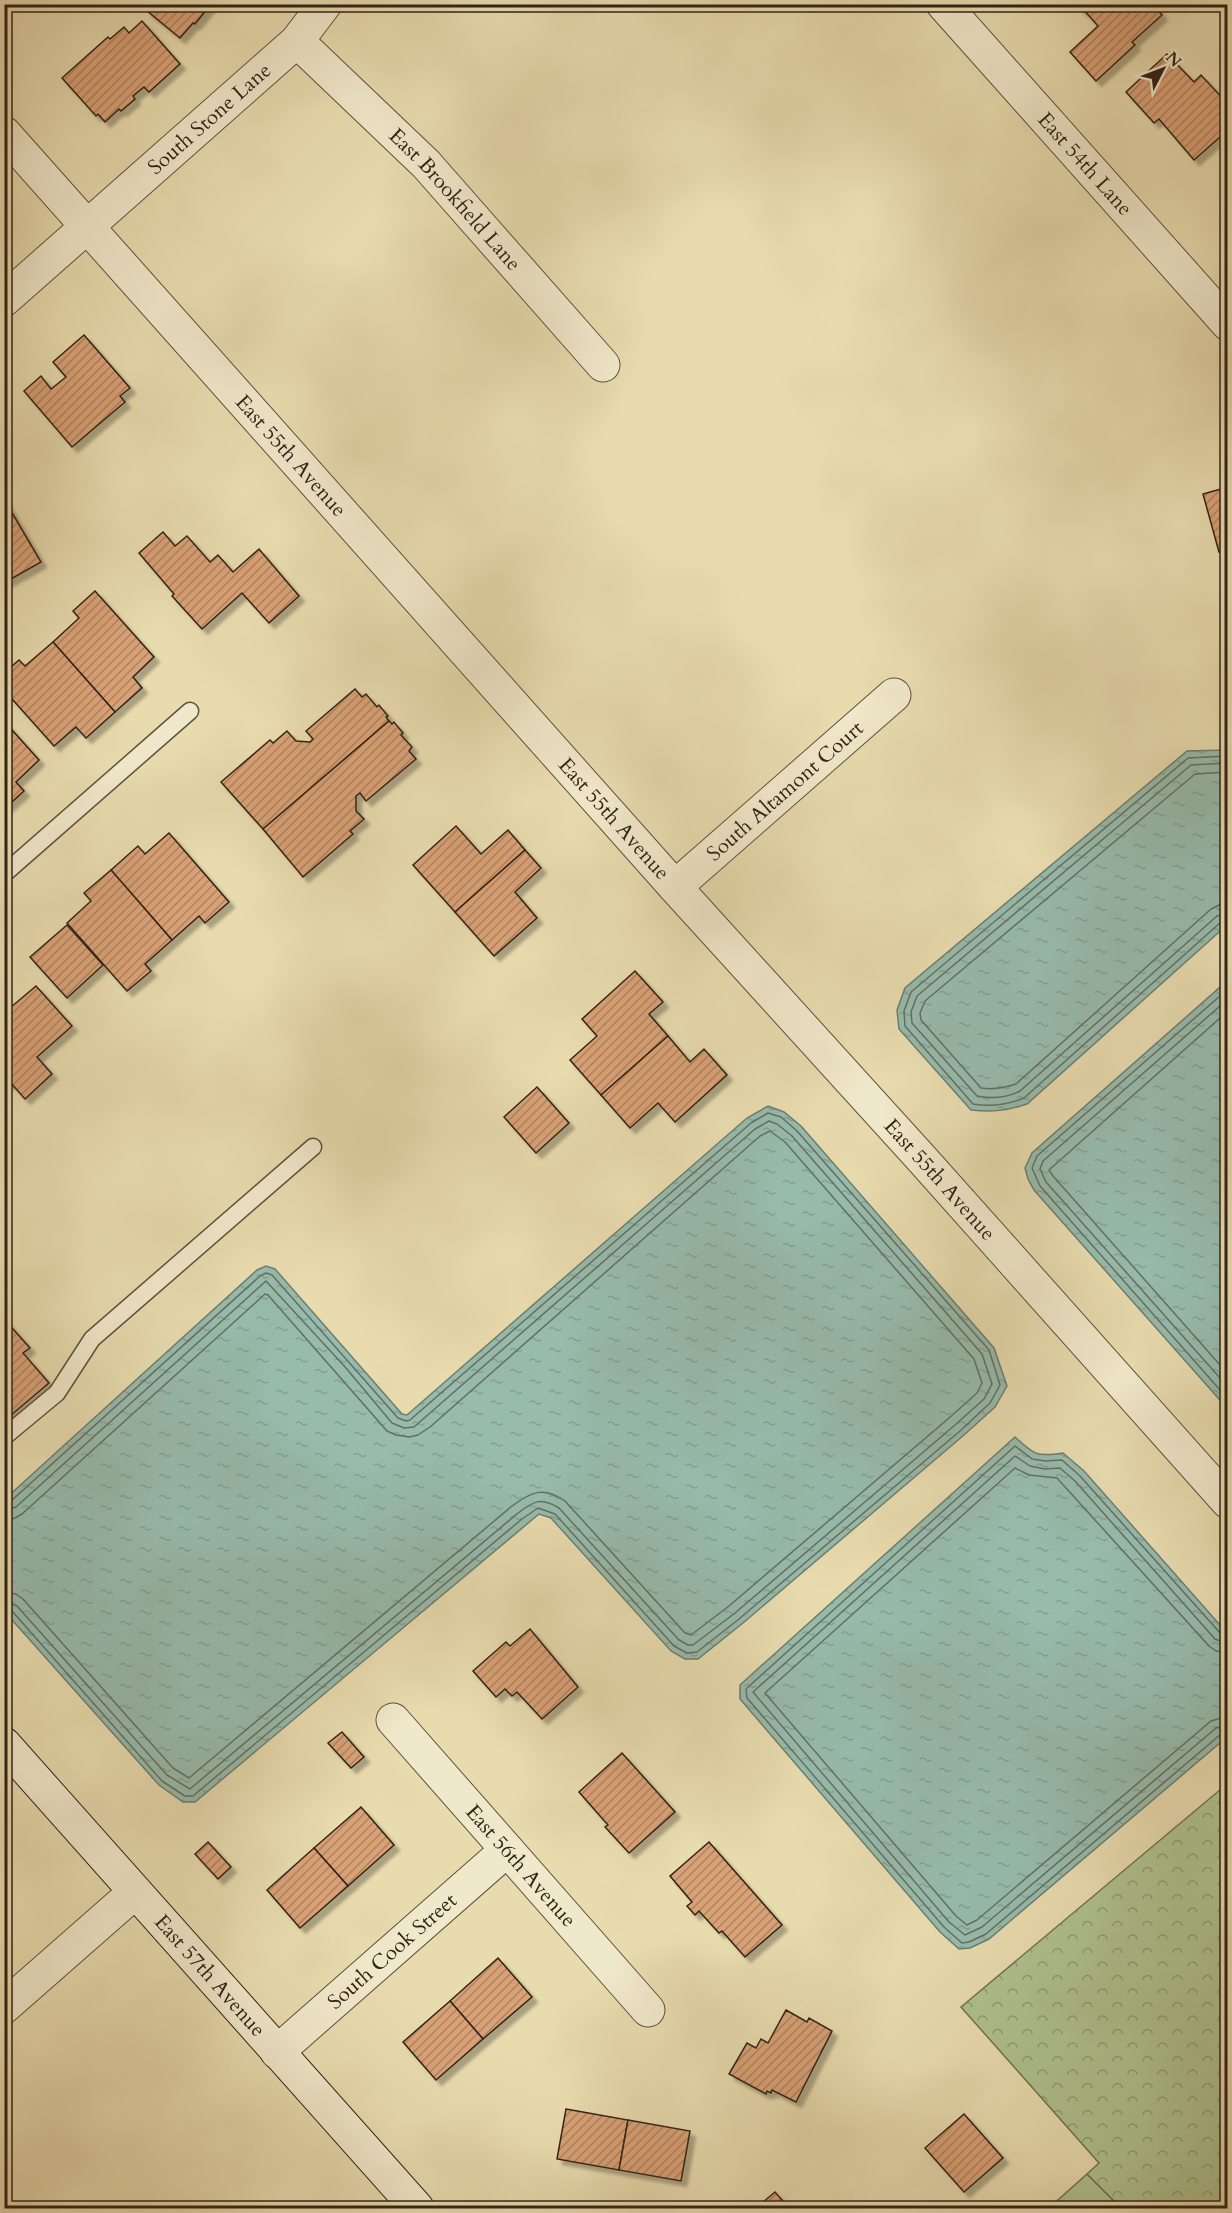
<svg xmlns="http://www.w3.org/2000/svg" width="1232" height="2213" font-family="Cardo,serif">
<defs>
<pattern id="forest-crowns" width="20" height="18" patternUnits="userSpaceOnUse" patternTransform="scale(1.5)"><rect width="20" height="18" fill="#afc18f"/><path d="M2 6a3 3 0 1 1 6 0M12 15a3 3 0 1 1 6 0" fill="none" stroke="#8f9c74"/></pattern>
<pattern id="water-ripples" width="26" height="14" patternUnits="userSpaceOnUse" patternTransform="scale(1.5)"><rect width="26" height="14" fill="#97bbac"/><path d="M2 4q2-2 4 0t4 0M15 11q2-2 4 0t4 0" fill="none" stroke="#82a093"/></pattern>
<pattern id="building-hatch" width="6" height="6" patternUnits="userSpaceOnUse" patternTransform="scale(1.5)"><rect width="6" height="6" fill="#d9a176"/><path d="M-1 1l2-2M0 6l6-6M5 7l2-2" fill="none" stroke="#b08360"/></pattern>
<filter id="shadow"><feDropShadow dx="5.5" dy="5.5" stdDeviation="1.5" flood-color="#0004"/></filter>
</defs>
<rect width="100%" height="100%" fill="#e8dbae"/>
<filter id="stains"><feTurbulence type="fractalNoise" baseFrequency=".00333" numOctaves="4"/><feColorMatrix values="0 0 0 0 .2 0 0 0 0 .09 0 0 0 0 .02 0 0 0 .5 -.17"/></filter>
<radialGradient id="worn" r=".72"><stop offset=".6" stop-color="#630" stop-opacity="0"/><stop offset="1" stop-color="#630" stop-opacity=".3"/></radialGradient>
<!-- green -->
<path fill="#afc18f" stroke="#707253" stroke-width="1.5" d="M1087,2174L1121,2208H1049Z"/>
<!-- forest -->
<path fill="url(#forest-crowns)" stroke="#707253" stroke-width="1.5" d="M1227,1784V2208H1121L1087,2174L1099,2163L961,2007Z"/>
<!-- water -->
<g fill="url(#water-ripples)" stroke="#6e7e70" stroke-width="1.5">
<path d="M1227,750V925L1027,1104C1007,1111 992,1112 971,1110L899,1029L897,1010L905,988L1187,751Z"/>
<path d="M1227,981V1408L1034,1190L1028,1179L1025,1168L1032,1153Z"/>
<path d="M768,1106L784,1112L801,1126L994,1348L1007,1386L995,1407L964,1435L743,1623L698,1659H685L671,1651L551,1518L539,1514L195,1802H183L159,1785L5,1612V1499L257,1270L266,1266L275,1269L402,1414L407,1415L747,1118Z"/>
<path d="M1015,1437C1035,1455 1036,1457 1063,1453L1084,1471L1227,1633V1737L989,1939L970,1948L959,1949L940,1932L740,1699V1685Z"/>
</g>
<g fill="none" stroke-linecap="round" stroke-linejoin="round">
<!-- shore -->
<g stroke="#646f62" stroke-width="1.5">
<path d="M1228,756L1188,758L911,992L904,1011L905,1026L973,1104C991,1107 1007,1105 1024,1098L1221,922L1228,921"/>
<path d="M1228,763L1191,765L917,996L911,1012L912,1023L977,1096C992,1099 1006,1098 1020,1091L1217,916L1228,913"/>
<path d="M1228,772L1195,774L925,1001L920,1013L921,1020L981,1088C994,1090 1004,1088 1016,1084L1211,909L1219,905L1228,904"/>
<path d="M1228,989L1037,1156L1032,1168L1040,1186L1228,1399"/>
<path d="M1228,999L1043,1161L1040,1169L1046,1182L1228,1387"/>
<path d="M1228,1011L1049,1170L1053,1176L1228,1374"/>
<path d="M4,1503L11,1501L260,1276L266,1273L272,1275L398,1418L406,1421L410,1420L751,1123L768,1113L781,1117L797,1131L989,1350L1000,1385L990,1403L960,1431L739,1619L697,1652L687,1653L674,1646L555,1514L538,1508L522,1519L193,1796H185L162,1781L12,1611L4,1609"/>
<path d="M4,1511L16,1507L266,1281L346,1368L392,1423L404,1428L414,1427L755,1129L769,1121L777,1124L792,1136L982,1354L992,1384L984,1399L955,1425L735,1613L693,1645H688L679,1640L559,1508C540,1497 534,1501 518,1513L190,1789L167,1775L17,1606L4,1601"/>
<path d="M4,1520L15,1518L22,1514L265,1294L268,1295L387,1431L396,1435L409,1437L418,1435L430,1427L760,1136L770,1131L785,1142L974,1359L982,1383L977,1393L949,1418L729,1606L691,1635L685,1633L565,1501C543,1486 531,1492 512,1506L189,1778L173,1768L23,1599L16,1594L4,1592"/>
<path d="M1228,1636L1221,1634L1080,1476L1062,1460L1045,1461L1032,1459L1015,1446L746,1689L747,1698L944,1927L962,1943L969,1942L986,1934L1221,1734L1228,1733"/>
<path d="M1228,1644L1215,1639L1075,1481L1060,1468L1045,1469L1030,1466L1015,1456L753,1692L949,1922L965,1935L982,1927L1216,1728L1228,1725"/>
<path d="M1228,1653L1216,1651L1209,1646L1057,1478L1029,1475L1015,1468L765,1693L956,1916L967,1925L977,1920L1211,1721L1228,1716"/>
</g>
</g>
<!-- building -->
<g fill="url(#building-hatch)" stroke="#302317" stroke-width="1.5" filter="url(#shadow)">
<path d="M150,4H211L195,24L193,23L180,38L146,10Z"/>
<path d="M1076,4H1153L1162,15L1132,42L1135,45L1096,81L1070,52L1098,26L1083,9L1082,11Z"/>
<path d="M142,21L180,64L149,92L144,87L133,96L135,99L121,111L119,109L105,122L98,114L96,116L62,78L108,37L110,39L124,27L129,33Z"/>
<path d="M1167,54L1194,82L1201,75L1228,104V130L1194,160L1159,119L1154,123L1126,92Z"/>
<path d="M84,335L130,388L120,396L125,402L72,447L24,391L41,376L51,389L66,377L53,362Z"/>
<path d="M1228,487V549L1219,552L1203,494Z"/>
<path d="M4,499L41,562L4,583Z"/>
<path d="M163,532L175,546L187,536L210,562L218,555L233,572L259,549L299,596L269,623L242,593L202,629L172,596L174,594L139,553Z"/>
<path d="M95,591L154,657L133,677L142,688L115,712L53,642L79,618L73,611Z"/>
<path d="M53,642L115,712L86,738L76,727L54,746L4,690V673L19,660L25,666Z"/>
<path d="M355,689L362,697L366,694L377,707L379,705L388,716L386,717L389,721L263,829L221,782L270,740L273,743L287,731L296,741L310,742L313,739L306,731Z"/>
<path d="M4,721L39,760L16,782L24,791L4,809Z"/>
<path d="M389,721L392,724L394,722L403,733L401,735L412,747L409,751L416,759L366,801L360,793L356,796V811L364,819L350,831L353,834L303,877L263,829Z"/>
<path d="M456,826L481,854L508,830L525,850L455,912L413,865Z"/>
<path d="M169,833L229,902L205,923L199,916L172,940L111,870L138,846L145,854Z"/>
<path d="M525,850L541,868L515,892L537,918L494,956L455,912Z"/>
<path d="M111,870L172,940L145,964L151,971L127,991L67,923L91,901L84,893Z"/>
<path d="M67,925L103,965L67,998L30,957Z"/>
<path d="M635,971L663,1002L649,1014L668,1036L601,1095L570,1060L597,1036L582,1019Z"/>
<path d="M36,986L72,1026L37,1057L52,1074L25,1099L10,1082L4,1086V1013Z"/>
<path d="M668,1036L690,1062L704,1049L727,1075L675,1122L658,1103L630,1128L601,1095Z"/>
<path d="M537,1087L569,1123L536,1153L504,1117Z"/>
<path d="M4,1319L30,1348L23,1353L49,1383L4,1421Z"/>
<path d="M530,1629L578,1687L542,1719L517,1692L512,1696L505,1689L496,1697L473,1671L506,1642L510,1646Z"/>
<path d="M342,1732L364,1757L351,1768L328,1743Z"/>
<path d="M622,1753L675,1812L629,1853L605,1827L608,1825L579,1792Z"/>
<path d="M361,1807L394,1845L348,1886L314,1848Z"/>
<path d="M208,1842L231,1867L218,1879L195,1854Z"/>
<path d="M709,1842L782,1925L745,1957L722,1931L719,1933L699,1911L695,1915L687,1906L692,1902L670,1876Z"/>
<path d="M314,1848L348,1886L300,1928L267,1890Z"/>
<path d="M498,1958L532,1997L483,2039L450,2001Z"/>
<path d="M450,2001L483,2039L436,2080L403,2042Z"/>
<path d="M786,2010L807,2022L809,2018L832,2031L796,2102L772,2090L771,2093L767,2091L766,2094L729,2074L747,2043L756,2048L761,2039L768,2043Z"/>
<path d="M566,2109L628,2120L619,2170L557,2159Z"/>
<path d="M964,2114L1003,2158L964,2192L925,2148Z"/>
<path d="M628,2120L690,2131L681,2181L619,2170Z"/>
<path d="M775,2192L789,2208H756Z"/>
</g>
<g fill="none" stroke-linecap="round" stroke-linejoin="round">
<!-- service casing -->
<g stroke="#5e513d" stroke-width="19">
<g id="service">
<path d="M4,874L190,711"/>
<path d="M4,1437L57,1393L92,1339L313,1147"/>
</g>
</g>
<!-- minor casing -->
<g stroke="#5e513d" stroke-width="35">
<g id="minor">
<path id="s1" d="M943,4L1228,324"/>
<path id="s2" d="M297,41L426,164L603,365"/>
<path id="s3" d="M4,133L675,887L922,1159L1228,1502"/>
<path id="s4" d="M4,300L297,41L325,4"/>
<path id="s5" d="M675,887L894,695"/>
<path id="s6" d="M393,1720L648,2010"/>
<path d="M4,2007L135,1892"/>
<path id="s7" d="M277,2052L507,1850"/>
</g>
</g>
<!-- secondary casing -->
<g stroke="#302317" stroke-width="35">
<g id="secondary">
<path id="s8" d="M4,1744L417,2208"/>
</g>
</g>
<!-- service -->
<use href="#service" stroke="#f0e8ca" stroke-width="16"/>
<!-- minor -->
<use href="#minor" stroke="#f0e8ca" stroke-width="33"/>
<!-- secondary -->
<use href="#secondary" stroke="#f0e8ca" stroke-width="33"/>
</g>
<g text-anchor="middle" stroke-width="4.5" stroke-linejoin="round" paint-order="stroke">
<!-- street labels -->
<g font-size="21" fill="#302317" stroke="#f0e8ca">
<text dy="7" stroke="none"><textPath href="#s4" startOffset="274">South Stone Lane</textPath></text>
<text dy="7" stroke="none"><textPath href="#s1" startOffset="214">East 54th Lane</textPath></text>
<text dy="7" stroke="none"><textPath href="#s2" startOffset="224">East Brookfield Lane</textPath></text>
<text dy="7" stroke="none"><textPath href="#s3" startOffset="432">East 55th Avenue</textPath></text>
<text dy="7" stroke="none"><textPath href="#s5" startOffset="146">South Altamont Court</textPath></text>
<text dy="7" stroke="none"><textPath href="#s3" startOffset="918">East 55th Avenue</textPath></text>
<text dy="7" stroke="none"><textPath href="#s3" startOffset="1404">East 55th Avenue</textPath></text>
<text dy="7" stroke="none"><textPath href="#s6" startOffset="194">East 56th Avenue</textPath></text>
<text dy="7" stroke="none"><textPath href="#s7" startOffset="153">South Cook Street</textPath></text>
<text dy="7" stroke="none"><textPath href="#s8" startOffset="310">East 57th Avenue</textPath></text>
</g>
</g>
<!-- margin -->
<rect width="1232" height="2213" fill="none" stroke="#e8dbae" stroke-width="24"/>
<rect x="6" y="6" width="1220" height="2201" fill="none" stroke="#302317" stroke-width="3"/>
<rect x="12" y="12" width="1208" height="2189" fill="none" stroke="#302317" stroke-width="1.5"/>
<!-- north arrow -->
<g transform="translate(1163 69) rotate(48)" stroke="#f0e8ca" stroke-width="4.5" paint-order="stroke">
<path d="M0-4.5L10 22L0 15L-10 22Z" fill="#302317"/>
<text y="-9" font-size="16" font-weight="bold" text-anchor="middle" fill="#302317">N</text>
</g>
<rect width="100%" height="100%" filter="url(#stains)"/>
<rect width="100%" height="100%" fill="url(#worn)"/>
</svg>
